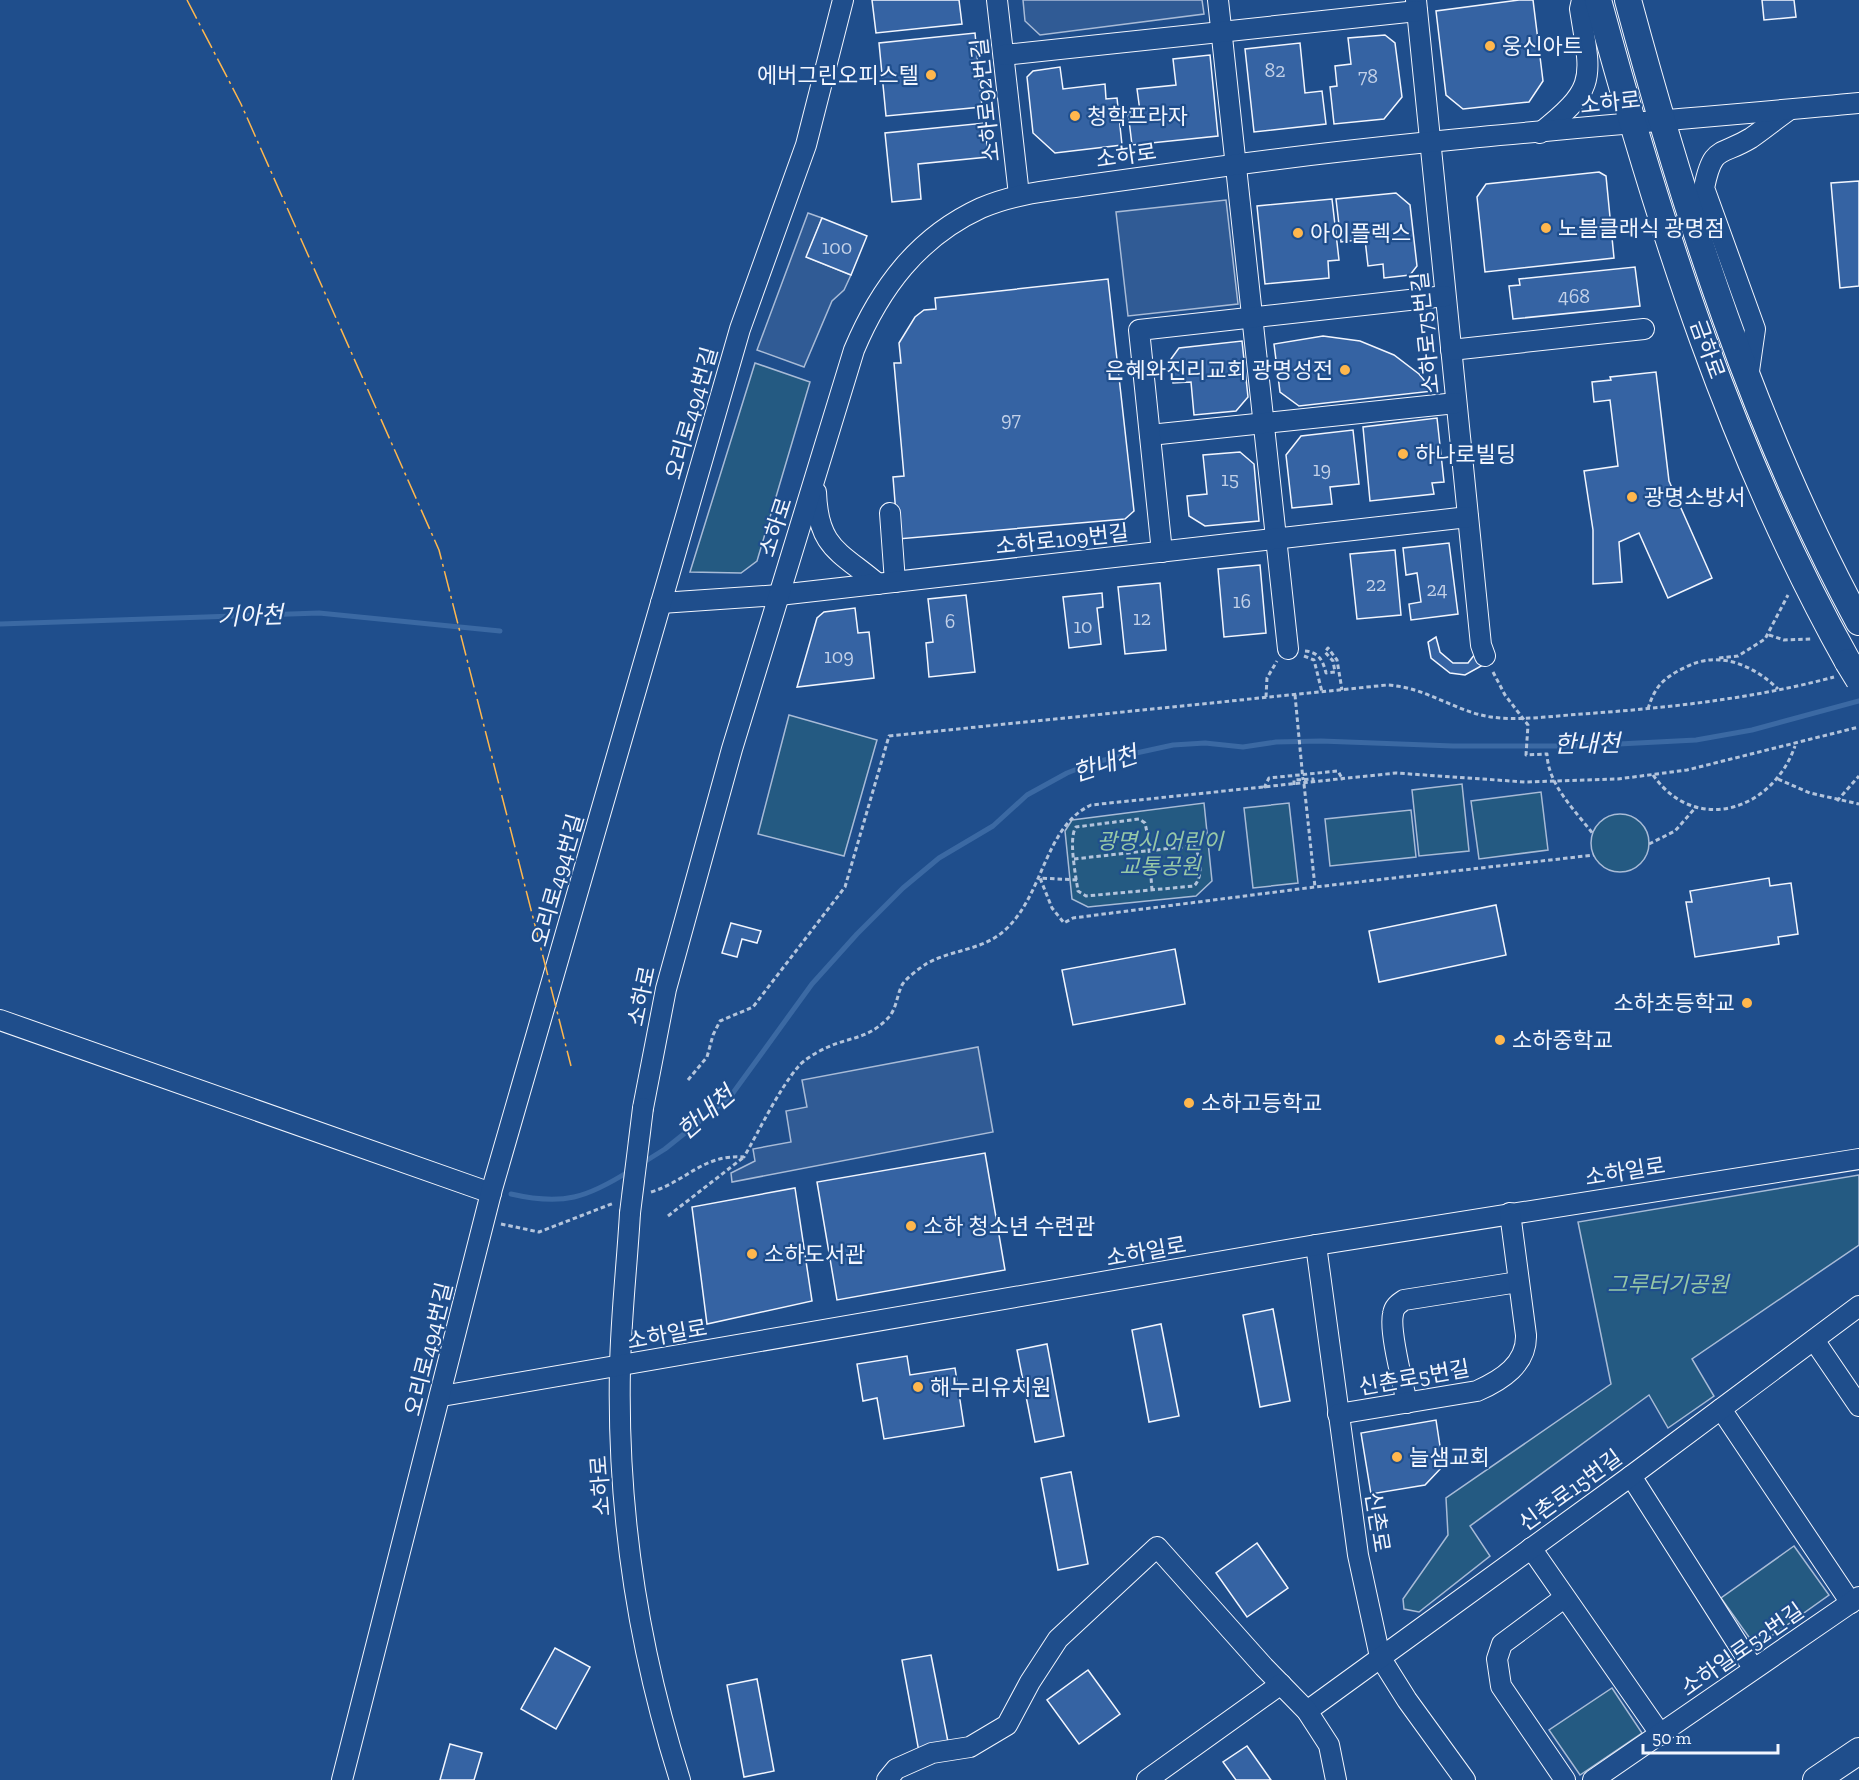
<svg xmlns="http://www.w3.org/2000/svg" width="1859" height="1780" font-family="'Zilla Slab','Noto Sans KR',serif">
<rect width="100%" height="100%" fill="#1f4e8c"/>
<!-- green -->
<g fill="#245a82" stroke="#a8bbd7" stroke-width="1.5">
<path d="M755,363L810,382L757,561L741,573L690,572Z"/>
<path d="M789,715L877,740L844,856L758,834Z"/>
<path d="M1462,784L1469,851L1419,856L1412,790Z"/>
<path d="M1541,792L1548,850L1479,859L1471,801Z"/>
<path d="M1204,803L1212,881L1196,896L1088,907L1072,899L1065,831L1072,820Z"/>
<path d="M1289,803L1298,883L1253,888L1244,808Z"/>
<path d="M1411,810L1416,857L1330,866L1325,819Z"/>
<circle cx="1620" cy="843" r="29"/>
<path d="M1859,1175V1245L1692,1359L1714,1396L1668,1428L1649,1395L1470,1526L1490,1556L1419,1612L1404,1609L1403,1599L1448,1535L1446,1498L1611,1384L1578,1222Z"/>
<path d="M1794,1546L1829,1595L1756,1647L1721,1598Z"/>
<path d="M1612,1688L1642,1733L1580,1775L1549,1730Z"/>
</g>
<!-- parking -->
<g fill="#305b95" stroke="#a8bbd7" stroke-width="1.5">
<path d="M1023,0H1202L1204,14L1040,35L1025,21Z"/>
<path d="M1226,200L1238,304L1128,316L1116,212Z"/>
<path d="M808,213L822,218L807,257L851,275L844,290L832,301L804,367L757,350Z"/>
<path d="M978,1047L993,1132L732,1182L731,1173L755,1161L753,1149L791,1142L786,1111L807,1107L802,1080Z"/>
</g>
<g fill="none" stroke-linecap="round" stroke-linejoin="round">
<!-- stream -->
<g stroke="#3b69a3" stroke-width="5">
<path d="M0,624L319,613L500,631"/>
<path d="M641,1164L665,1149L730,1097L812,984L857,934L903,888L939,858L993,826L1027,795L1067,773L1095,762L1173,745L1205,743L1243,747L1276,742L1321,741L1453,746H1580L1696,740L1752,730L1859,701"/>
<path d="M511,1194C563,1206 587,1198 631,1170"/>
</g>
</g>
<!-- building -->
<g fill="#3563a3" stroke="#f2f6ff" stroke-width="1.5">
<path d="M872,0H959L962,24L876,33Z"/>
<path d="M1519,0H1533L1543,81L1529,102L1463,109L1446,95L1436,11Z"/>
<path d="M1762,0H1794L1796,17L1764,20Z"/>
<path d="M975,33L982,107L886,116L879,43Z"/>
<path d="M1385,35L1395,43L1402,97L1384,119L1334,124L1330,87L1337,86L1335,66L1351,64L1348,38Z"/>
<path d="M1300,43L1305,93L1322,91L1326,124L1254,132L1245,49Z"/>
<path d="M1210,55L1218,136L1132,145L1128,112L1140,111L1137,89L1176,85L1173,59Z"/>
<path d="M1060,67L1063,89L1105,84L1106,99L1117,98L1122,145L1055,153L1033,133L1027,77L1033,71Z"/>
<path d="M985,123L988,157L918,164L921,199L892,202L885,133Z"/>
<path d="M1599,172L1606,176L1614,258L1485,272L1477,197L1486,184Z"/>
<path d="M1859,181V286L1840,288L1831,183Z"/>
<path d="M1396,193L1410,205L1417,266L1410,275L1384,278L1383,264L1368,266L1365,239L1341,242L1336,199Z"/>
<path d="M1332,199L1339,260L1328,261L1329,278L1265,284L1257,206Z"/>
<path d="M822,218L867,236L851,275L806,257Z"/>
<path d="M1635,267L1640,306L1513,319L1509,286L1520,285L1519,279Z"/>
<path d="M1108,279L1134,511L1125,519L898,539L893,477L904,476L894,363H901L899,343L915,317L924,310L936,309L935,298Z"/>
<path d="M1323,336L1360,341L1394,355L1419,374L1433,391L1299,406L1280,392L1274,344Z"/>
<path d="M1242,341L1248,397L1236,411L1194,415L1191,382L1173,383L1171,359L1179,348Z"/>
<path d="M1656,372L1669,481L1712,578L1668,598L1639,533L1619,542L1622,582L1593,584V530L1584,471L1618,466L1610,400L1594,402L1592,382L1611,380L1610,377Z"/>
<path d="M1437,418L1444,482L1432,483L1434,494L1370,501L1363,427Z"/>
<path d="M1353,430L1359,484L1330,487L1332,504L1292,508L1286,455L1301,436Z"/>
<path d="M1240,452L1254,464L1259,521L1205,526L1189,516L1187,496L1207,494L1203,455Z"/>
<path d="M1449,543L1458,614L1411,620L1409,604L1421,602L1417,573L1406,575L1403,548Z"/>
<path d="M1395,550L1401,615L1357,619L1350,554Z"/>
<path d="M1260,565L1266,633L1224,637L1218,569Z"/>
<path d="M1160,583L1166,650L1125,654L1118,587Z"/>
<path d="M1102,593L1103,607L1097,608L1101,644L1069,648L1063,597Z"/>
<path d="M966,595L975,672L929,677L926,643L933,642L928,599Z"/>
<path d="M855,608L858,633L869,632L874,678L797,687L817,618L824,612Z"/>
<path d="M1436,637L1440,652L1453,663H1468L1475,654L1483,665L1465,675L1450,673L1431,658L1428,642Z"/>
<path d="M1769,878L1770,886L1791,883L1798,934L1778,937L1779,944L1695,957L1686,902H1692L1690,891Z"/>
<path d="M1496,905L1506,955L1379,982L1369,931Z"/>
<path d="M731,923L761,931L757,943L742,939L737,957L722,953Z"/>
<path d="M1175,949L1185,1004L1073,1025L1062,970Z"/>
<path d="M985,1153L1005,1270L837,1300L817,1182Z"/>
<path d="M795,1188L812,1301L707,1324L692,1207Z"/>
<path d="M1273,1309L1290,1401L1260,1407L1243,1315Z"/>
<path d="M1161,1324L1179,1416L1149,1422L1132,1330Z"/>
<path d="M1047,1344L1064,1436L1035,1442L1017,1350Z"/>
<path d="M907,1356L910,1375L955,1368L964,1426L884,1439L877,1398L863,1401L857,1364Z"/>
<path d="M1436,1420L1443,1466L1425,1485L1371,1494L1361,1433Z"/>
<path d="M1071,1472L1088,1564L1058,1570L1041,1478Z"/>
<path d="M1257,1543L1288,1588L1247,1617L1216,1573Z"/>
<path d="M555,1648L590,1667L556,1729L521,1709Z"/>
<path d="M931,1655L949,1747L919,1752L902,1660Z"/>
<path d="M1088,1670L1120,1714L1079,1744L1047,1700Z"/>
<path d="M757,1679L774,1771L744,1777L727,1685Z"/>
<path d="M450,1744L482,1753L474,1780H440Z"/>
<path d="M1247,1746L1271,1780H1236L1223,1762Z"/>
</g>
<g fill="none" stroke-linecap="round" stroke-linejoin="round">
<!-- minor casing -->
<g stroke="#f2f6ff" stroke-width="22">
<g id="minor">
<path d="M997,0L1019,195"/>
<path d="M1218,0L1288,649"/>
<path d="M1416,0L1481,645L1485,656"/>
<path d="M1004,55L1417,11"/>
<path d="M1540,133C1598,87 1591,79 1580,9L1582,0"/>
<path d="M1451,350L1644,329"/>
<path d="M1748,378L1755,329L1704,188C1713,144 1720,157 1751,138C1764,129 1776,119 1789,110"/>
<path d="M1150,435L1456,403"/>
<path d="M816,492C818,548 839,551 878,584"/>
<path d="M890,513L895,582"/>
<path d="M1162,552L1139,330L1445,296"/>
<path d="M661,603L779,595L1468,517"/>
<path d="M0,1020L491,1193"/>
<path d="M643,1108L666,989L732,749L854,350C880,288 918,237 981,208C1013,194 1047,191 1081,186C1117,181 1153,176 1189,171C1411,139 1636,124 1859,103"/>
<path d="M630,1213C627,1265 621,1316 620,1368C617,1507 638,1648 680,1780"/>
<path d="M1316,1245L1358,1555L1380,1657L1407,1700L1465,1780"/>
<path d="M1814,1340L1859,1406"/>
<path d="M442,1396L1316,1245L1859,1159"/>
<path d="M1407,1403C1403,1383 1389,1332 1393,1314C1394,1307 1398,1304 1404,1300L1518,1282"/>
<path d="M1721,1409L1851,1603"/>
<path d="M1338,1414L1477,1391C1502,1380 1527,1364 1526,1335L1510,1213"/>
<path d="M1631,1476L1753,1668"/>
<path d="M1531,1548L1661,1735"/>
<path d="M1564,1598L1502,1644L1497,1659L1501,1686L1565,1780"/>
<path d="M1307,1711L1631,1476L1859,1306"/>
<path d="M342,1780L492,1189L740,329L806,145L843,0"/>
<path d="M887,1780L896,1769L932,1753L970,1747L1007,1725L1030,1682L1058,1639L1157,1547L1264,1667L1307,1711L1329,1745L1336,1780"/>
<path d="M1147,1780L1281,1684"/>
<path d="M1593,1780L1859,1597"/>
</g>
</g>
<!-- major casing -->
<g stroke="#f2f6ff" stroke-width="28">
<g id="major">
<path d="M1598,0C1660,228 1732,455 1848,662"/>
<path d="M1628,0C1685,211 1754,429 1859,622"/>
<path d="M1816,1780L1859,1751"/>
</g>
</g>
<!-- path -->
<g stroke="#b3c4dc" stroke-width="3" stroke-dasharray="4.5 3" stroke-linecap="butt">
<path d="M1769,635L1784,640L1811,639"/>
<path d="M1305,651C1319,652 1323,661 1326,673L1335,672L1333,661L1325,652L1328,648L1337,660L1342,690"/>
<path d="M1304,656L1314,660L1322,692"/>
<path d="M1719,658L1738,656L1765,639L1788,595"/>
<path d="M1493,672L1505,695L1528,725L1526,755L1547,754C1548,785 1575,810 1593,834"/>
<path d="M1295,695L1303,780"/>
<path d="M1266,697L1267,678L1277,661"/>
<path d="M1648,709C1655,685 1665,677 1686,667C1719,650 1753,665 1778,689"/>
<path d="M1653,775C1696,836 1773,810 1795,746"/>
<path d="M1778,779L1810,793L1859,804"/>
<path d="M1304,784L1315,887"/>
<path d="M1294,785V780L1313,779V783"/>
<path d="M1264,788L1269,778L1338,771L1343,780"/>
<path d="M1837,801L1859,776"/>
<path d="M1649,844L1675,831L1696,807"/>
<path d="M1074,859L1191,846H1194C1201,856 1203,878 1194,886L1086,896L1078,891C1076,877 1068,838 1076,827L1139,819L1145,823C1150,844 1150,868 1152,890"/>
<path d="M1077,880L1040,878L1052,908L1064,923L1073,918L1315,887L1594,855"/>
<path d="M688,1080L707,1057L713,1035L720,1021L753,1007L845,887L889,736L1387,685C1426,687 1456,712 1491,717C1519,721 1553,716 1582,714C1666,708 1752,699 1834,677"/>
<path d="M651,1192C687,1181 703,1154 744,1157C759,1131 779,1089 798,1067C804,1059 819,1051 828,1047C850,1037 866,1039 885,1021C897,1011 896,997 902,985C906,978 920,968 926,964C952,949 982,951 1005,930C1044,895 1044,827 1091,805L1396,773L1525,782L1618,779L1687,770L1859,727"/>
<path d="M668,1216L744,1157"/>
<path d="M501,1224L539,1232L614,1203"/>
</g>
<!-- minor -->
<use href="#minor" stroke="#1f4e8c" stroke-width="20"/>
<!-- major -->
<use href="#major" stroke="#1f4e8c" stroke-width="26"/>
<!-- minor-bridge casing -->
<g stroke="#f2f6ff" stroke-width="22" stroke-linecap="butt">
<path id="minor-bridge" d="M630,1213L643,1108"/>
</g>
<!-- major-bridge casing -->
<g stroke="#f2f6ff" stroke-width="28" stroke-linecap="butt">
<path id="major-bridge" d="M1848,662L1859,680"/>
</g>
<!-- minor-bridge -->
<use href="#minor-bridge" stroke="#1f4e8c" stroke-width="20"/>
<!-- major-bridge -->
<use href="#major-bridge" stroke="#1f4e8c" stroke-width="26"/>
<!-- power -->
<path stroke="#ffb74d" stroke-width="1.5" stroke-dasharray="21 4.5 3 4.5" stroke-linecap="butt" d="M187,0L241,104L439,550L571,1066"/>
</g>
<!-- markers -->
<g fill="#ffb74d" stroke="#1f4e8c" stroke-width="2">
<circle cx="1490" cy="46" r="6"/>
<circle cx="931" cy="75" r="6"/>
<circle cx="1075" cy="116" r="6"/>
<circle cx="1546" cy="228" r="6"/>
<circle cx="1298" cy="233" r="6"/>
<circle cx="1345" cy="370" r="6"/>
<circle cx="1403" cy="454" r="6"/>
<circle cx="1632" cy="497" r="6"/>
<circle cx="1747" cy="1003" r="6"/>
<circle cx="1500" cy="1040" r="6"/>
<circle cx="1189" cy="1103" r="6"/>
<circle cx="911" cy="1226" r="6"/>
<circle cx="752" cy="1254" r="6"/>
<circle cx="918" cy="1387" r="6"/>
<circle cx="1397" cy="1457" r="6"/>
</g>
<g text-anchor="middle" stroke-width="4.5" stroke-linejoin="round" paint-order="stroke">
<!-- number labels -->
<g font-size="20" fill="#c3d1e8">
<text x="1275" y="77">82</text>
<text x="1368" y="83">78</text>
<text x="837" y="254">100</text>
<text x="1574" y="303">468</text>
<text x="1011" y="426">97</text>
<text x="1322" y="476">19</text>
<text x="1230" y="486">15</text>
<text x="1376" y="591">22</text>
<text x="1437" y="596">24</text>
<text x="1242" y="608">16</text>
<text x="1142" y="625">12</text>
<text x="950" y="628">6</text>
<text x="1083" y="633">10</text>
<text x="839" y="663">109</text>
</g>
<!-- poi labels -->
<g font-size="22" fill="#f2f6ff" stroke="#1f4e8c" text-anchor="start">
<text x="1502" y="54">웅신아트</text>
<text x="919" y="83" text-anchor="end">에버그린오피스텔</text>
<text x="1087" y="124">청학프라자</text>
<text x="1558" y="236">노블클래식 광명점</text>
<text x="1310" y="241">아이플렉스</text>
<text x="1333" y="378" text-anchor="end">은혜와진리교회 광명성전</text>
<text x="1415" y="462">하나로빌딩</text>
<text x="1644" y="505">광명소방서</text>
<text x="1735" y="1011" text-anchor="end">소하초등학교</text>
<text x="1512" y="1048">소하중학교</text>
<text x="1201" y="1111">소하고등학교</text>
<text x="923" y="1234">소하 청소년 수련관</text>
<text x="764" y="1262">소하도서관</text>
<text x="930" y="1395">해누리유치원</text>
<text x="1409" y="1465">늘샘교회</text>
</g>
<!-- street labels -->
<g font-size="22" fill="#f2f6ff" stroke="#1f4e8c">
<text transform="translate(985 100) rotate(-96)" y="8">소하로92번길</text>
<text transform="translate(1610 102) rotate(-6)" y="8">소하로</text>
<text transform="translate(1126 155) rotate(-8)" y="8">소하로</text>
<text transform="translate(1425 333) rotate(-96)" y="8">소하로75번길</text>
<text transform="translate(1708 349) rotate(70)" y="8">금하로</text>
<text transform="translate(691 413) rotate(-74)" y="8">오리로494번길</text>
<text transform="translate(775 527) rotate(-72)" y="8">소하로</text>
<text transform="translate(1062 539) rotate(-6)" y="8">소하로109번길</text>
<text transform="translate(557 880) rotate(-74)" y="8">오리로494번길</text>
<text transform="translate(641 996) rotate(-78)" y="8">소하로</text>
<text transform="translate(1625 1171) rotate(-9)" y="8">소하일로</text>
<text transform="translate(1146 1251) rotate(-10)" y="8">소하일로</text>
<text transform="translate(667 1334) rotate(-10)" y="8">소하일로</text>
<text transform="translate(428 1349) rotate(-76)" y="8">오리로494번길</text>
<text transform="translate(1414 1377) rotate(-10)" y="8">신촌로5번길</text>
<text transform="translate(600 1486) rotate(-94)" y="8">소하로</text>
<text transform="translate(1570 1490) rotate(-36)" y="8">신촌로15번길</text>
<text transform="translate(1378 1522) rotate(81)" y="8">신촌로</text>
<text transform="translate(1742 1649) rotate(-35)" y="8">소하일로52번길</text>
</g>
<!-- park labels -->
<g font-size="22" font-style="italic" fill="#97c8a6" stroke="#1f4e8c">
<text x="1160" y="849">광명시 어린이<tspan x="1160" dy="25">교통공원</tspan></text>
<text x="1668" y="1292">그루터기공원</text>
</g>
<!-- water labels -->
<g font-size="24" font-style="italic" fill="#f2f6ff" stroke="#1f4e8c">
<text transform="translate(250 616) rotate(-2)" y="8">기아천</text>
<text transform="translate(1587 744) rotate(-1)" y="8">한내천</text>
<text transform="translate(1105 764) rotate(-18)" y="8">한내천</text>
<text transform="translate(706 1113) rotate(-41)" y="8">한내천</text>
</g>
</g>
<!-- scale -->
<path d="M1643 1744v9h135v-9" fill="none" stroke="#f2f6ff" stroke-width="3"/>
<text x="1652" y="1744" font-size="18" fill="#f2f6ff" stroke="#1f4e8c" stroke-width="4.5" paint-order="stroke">50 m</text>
</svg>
